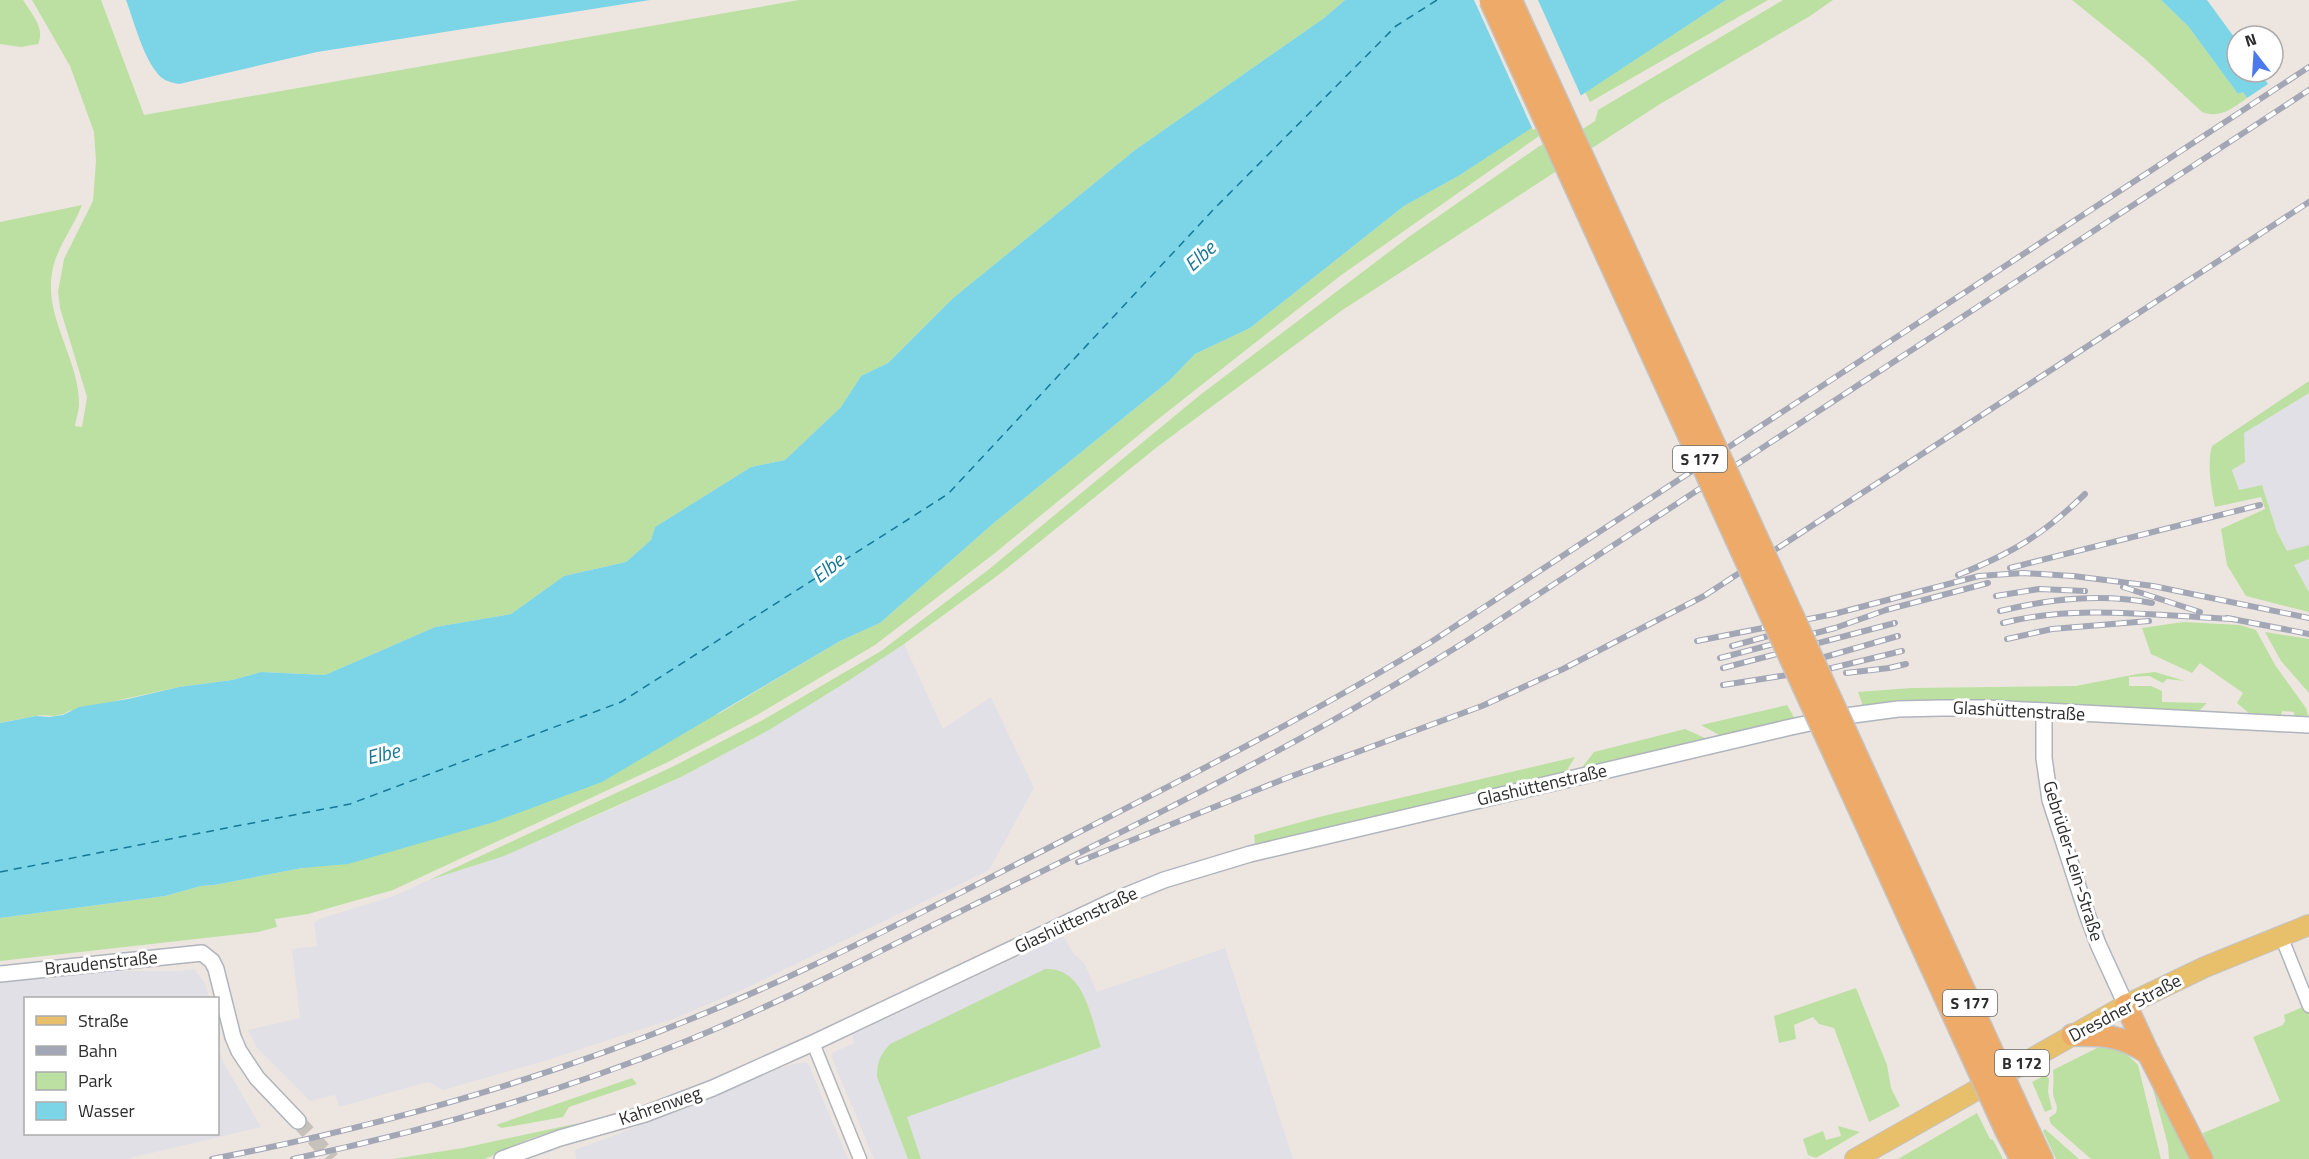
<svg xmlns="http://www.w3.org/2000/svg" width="2309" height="1159" font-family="'Titillium Web',sans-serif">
<rect width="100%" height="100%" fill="#ede6e0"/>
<!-- industrial -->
<g fill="#e1e0e6">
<path d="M2309,393V592L2277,532L2262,486L2239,490L2232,469L2245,462L2243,433Z"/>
<path d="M904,644L943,729L991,697L1034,788L989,870L742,990L673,1019L541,1062L443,1090L428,1082L339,1107L335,1095L310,1101L257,1048L248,1030L300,1018L292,949L317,946L314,923L319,919L394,896L429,880L585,821L681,777L769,730Z"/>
<path d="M1063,936L1074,954L1084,963L1097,992L1225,948L1293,1159H874L833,1061L832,1053L854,1043L852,1035Z"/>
<path d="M107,968L128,971H179L194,969L205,983L209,998H26V1134H218V1038L222,1060L261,1127L126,1159H0V980Z"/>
<path d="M797,1063H808L848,1159H576L575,1150L686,1108L778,1069Z"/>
</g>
<!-- green -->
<g fill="#bce0a1">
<path d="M0,0H23C31,13 46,29 38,44L21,47L0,44Z"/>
<path d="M32,0H101L144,115L799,0H1345L1324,18L1135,150L952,299L888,363L861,376L841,407L785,460L751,467L655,527L651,540L626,562L564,576L511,614L435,627L325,675L261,672L232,680L179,687L69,711C55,720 47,713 35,716C23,719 12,720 0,723V222L82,205C73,228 56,248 52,273C44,317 79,359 79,403C79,411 76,419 75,426L82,427L87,397L60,308L58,292L64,259L93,201L96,161L94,132L70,66Z"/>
<path d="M1726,0H1768L1590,102L1585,92Z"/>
<path d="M1783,0H1833L1810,16L1660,104L1341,311L1157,447L1001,573L904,644L848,681L769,730L681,777L504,856L429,880L674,766L761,721L881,651L988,570L1200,395L1410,236L1538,147L1544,144L1550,150L1595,121L1598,110Z"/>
<path d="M2072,0H2161L2188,26L2238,94L2243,92L2247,98C2233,108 2220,119 2202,112L2144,58Z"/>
<path d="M1534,125L1539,136L1340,276L1157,420L995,553L875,645L757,715L668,762L393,890L308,914L275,919L277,927L258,932L0,961V918L165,896L201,886L214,885L302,868L720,713L840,641L880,623L995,522L1169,381L1195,354L1250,328L1404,206L1460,175Z"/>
<path d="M2309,381V393L2244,433L2245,462L2232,470L2239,490L2262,485L2277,532L2287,551L2309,545V559L2294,565L2309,592V612L2246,596L2227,565L2221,529L2265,509L2261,497L2215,507C2211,488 2207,464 2212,446Z"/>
<path d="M2183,622L2240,625L2256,630L2275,665L2306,708L2309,718H2294V712L2282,711L2281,717L2251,715L2237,703L2243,693L2200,663L2192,673L2151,654L2142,628Z"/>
<path d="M2265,632L2309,639V693L2281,661Z"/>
<path d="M2155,672L2185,681L2167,679L2163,683L2149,676L2129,677V686H2151L2162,691V702L2207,703L2199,711L1964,700L1863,706L1858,692L1911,688L2076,686L2137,674Z"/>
<path d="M1787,705L1795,719L1721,736L1701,725Z"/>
<path d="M1685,729L1707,739L1585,768L1583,766L1594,752Z"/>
<path d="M1575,757L1566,772L1255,845L1254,835L1323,816Z"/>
<path d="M1045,969C1085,967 1090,1017 1101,1047L907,1117L921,1159H908L877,1077C877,1062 880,1055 890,1044Z"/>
<path d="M1856,988L1887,1065L1891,1088L1900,1106L1869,1122L1834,1028L1819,1024L1813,1017L1794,1025L1796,1039L1779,1043L1774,1016Z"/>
<path d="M2305,1006L2309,1014V1159H2211L2203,1133L2280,1101L2253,1037L2283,1025L2285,1021L2284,1015Z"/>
<path d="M2097,1048C2114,1047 2127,1052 2138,1065L2161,1159H2091L2051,1124L2049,1118L2056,1113C2059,1104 2053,1101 2053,1092C2053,1084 2054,1078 2053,1070Z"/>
<path d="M2149,1074L2189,1154L2190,1159H2169L2168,1145Z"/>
<path d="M2046,1075L2049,1079L2048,1092L2052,1109L2045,1112L2032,1082Z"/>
<path d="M632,1078L637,1084L569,1107L563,1117L502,1128L496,1125Z"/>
<path d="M1977,1113L1990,1139L1993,1140L2003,1159H1898Z"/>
<path d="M579,1123L529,1139L485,1159H393L463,1148Z"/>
<path d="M1838,1126L1860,1132L1816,1158L1808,1155L1803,1139L1823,1131L1826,1140L1841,1136Z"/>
<path d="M2045,1129L2079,1159H2056L2043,1131Z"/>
</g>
<!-- water -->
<g fill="#7bd5e7">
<path d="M126,0H650L317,52L179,84C175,83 169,82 165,80C146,69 134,21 126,0Z"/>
<path d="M1345,0H1726L1460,175L1404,206L1250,328L1195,354L1169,381L995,522L880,623L840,641L602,782L494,822L348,864L302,868L214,885L201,886L165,896L0,918V723L36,716L49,717L63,715L79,707L128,699L179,687L232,680L261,672L325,675L435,627L511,614L564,576L626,562L651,540L655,527L751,467L785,460L841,407L861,376L888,363L952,299L1135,150L1324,18Z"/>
<path d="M2161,0H2207L2237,41V72H2260L2268,84L2247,98L2243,92L2238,94L2188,26Z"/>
</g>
<!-- pier -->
<path fill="#ede6e0" d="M1474,0H1538L1582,98L1533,130Z"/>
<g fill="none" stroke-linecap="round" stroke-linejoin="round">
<!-- ferry -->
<path stroke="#177796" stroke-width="1.5" stroke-dasharray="8 6" stroke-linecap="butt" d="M0,872L350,804L621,702L948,494L1213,210L1396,26L1437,0"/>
<!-- tertiary-tunnel -->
<path stroke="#c7c1bc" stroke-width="15" stroke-dasharray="15 8" stroke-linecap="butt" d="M298,1121L332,1159"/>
<!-- minor casing -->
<g stroke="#b0b4bc" stroke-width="15">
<g id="minor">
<path d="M2281,936L2309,1006"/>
<path d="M813,1043L860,1159"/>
</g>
</g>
<!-- tertiary casing -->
<g stroke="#b0b4bc" stroke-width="18">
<g id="tertiary">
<path d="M2044,712V758L2050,800L2087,914L2098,944L2126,1005"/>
<path d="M0,974L202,953L212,961L216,969L233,1037L239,1051L257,1078L298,1121"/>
<path d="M502,1159L560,1138L645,1114L713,1088L813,1043L1115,900L1164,880L1250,854L1791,727L1838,717L1898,709L1941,708H1987L2309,725"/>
</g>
</g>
<!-- primary casing -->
<g stroke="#c4c4c4" stroke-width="22">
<path id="primary" d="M1855,1159L2126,1005L2205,967L2309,925"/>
</g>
<!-- trunk casing -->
<g stroke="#c4c4c4" stroke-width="24">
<g id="trunk">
<path d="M2126,1005L2149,1055L2202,1159"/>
<path d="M2072,1035C2104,1035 2122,1035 2149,1054"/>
<path d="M2025,1123L2042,1159"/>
<path d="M2006,1131L2021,1159"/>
</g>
</g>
<!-- minor -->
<use href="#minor" stroke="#fff" stroke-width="12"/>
<!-- tertiary -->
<use href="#tertiary" stroke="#fff" stroke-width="15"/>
<!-- primary -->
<use href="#primary" stroke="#e8bf6a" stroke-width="20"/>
<!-- trunk -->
<use href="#trunk" stroke="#eeaa68" stroke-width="21"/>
<!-- rail casing -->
<g stroke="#a3a7b5" stroke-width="6">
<g id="rail">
<path d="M2010,568L2260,505"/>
<path d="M1958,575C2012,553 2043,535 2085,494"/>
<path d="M2123,587L2200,612"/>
<path d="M1996,596L2039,589L2085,591"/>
<path d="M2000,611C2050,599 2100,593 2152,603"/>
<path d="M2227,618L2309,634"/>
<path d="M2003,623C2077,604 2157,616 2233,619"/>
<path d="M2007,639L2052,629L2149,621"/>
<path d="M1697,641L1834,614L1979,576L2023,573L2073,576L2153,586L2309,618"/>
<path d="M1732,646L1772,635"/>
<path d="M1720,658L1835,628L1886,610L1988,583"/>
<path d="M1790,667L1898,636"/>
<path d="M1723,668L1895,623"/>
<path d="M1846,673L1889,668L1906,664"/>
<path d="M1723,685L1832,668L1902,651"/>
<path d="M1078,862L1284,779L1482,706L1563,669L1704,596L2309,202"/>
<path d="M212,1159C415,1120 616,1058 803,970C892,929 979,883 1066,839C1189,776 1313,714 1431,642L2309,67"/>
<path d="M293,1159C425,1131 558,1093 684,1042C792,998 895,943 1000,892C1166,811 1331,728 1487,628L2309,90"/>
</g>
</g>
<!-- rail -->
<use href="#rail" stroke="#fff" stroke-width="4" stroke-dasharray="11" stroke-linecap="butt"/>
<!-- trunk-bridge casing -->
<g stroke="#c4c4c4" stroke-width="24" stroke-linecap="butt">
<g id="trunk-bridge">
<path d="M1490,0L2006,1131"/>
<path d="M1511,0L2025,1123"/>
</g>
</g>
<!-- trunk-bridge -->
<use href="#trunk-bridge" stroke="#eeaa68" stroke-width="21"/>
</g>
<g text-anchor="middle" stroke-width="6" stroke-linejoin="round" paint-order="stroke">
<!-- shield labels -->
<g fill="#fff" stroke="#6c6c6c" stroke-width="1.5">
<rect x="1673" y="446" width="54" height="26" rx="4.5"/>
<rect x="1943" y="990" width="54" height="26" rx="4.5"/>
<rect x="1995" y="1050" width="54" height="26" rx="4.5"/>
</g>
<g font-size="16" font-weight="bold" fill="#2d2d2d">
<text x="1700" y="465">S 177</text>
<text x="1970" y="1009">S 177</text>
<text x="2022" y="1069">B 172</text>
</g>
<!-- street labels -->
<g font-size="18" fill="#2d2d2d" stroke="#fff">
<text transform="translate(2019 711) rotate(3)" y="6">Glashüttenstraße</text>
<text transform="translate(1542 785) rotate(-13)" y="6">Glashüttenstraße</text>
<text transform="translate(2073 861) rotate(73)" y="6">Gebrüder-Lein-Straße</text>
<text transform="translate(1076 920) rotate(-25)" y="6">Glashüttenstraße</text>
<text transform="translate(101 963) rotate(-6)" y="6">Braudenstraße</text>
<text transform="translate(2125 1008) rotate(-28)" y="6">Dresdner Straße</text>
<text transform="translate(660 1106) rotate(-19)" y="6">Kahrenweg</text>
</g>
<!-- water labels -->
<g font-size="20" font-style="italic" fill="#177796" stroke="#fff">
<text transform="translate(1200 256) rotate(-42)" y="7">Elbe</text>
<text transform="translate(828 568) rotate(-39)" y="7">Elbe</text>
<text transform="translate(383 754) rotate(-14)" y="7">Elbe</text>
</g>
</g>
<!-- legend -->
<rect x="24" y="997" width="195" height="138" fill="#ffffff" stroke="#ababab" stroke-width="1.5"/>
<rect x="36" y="1016" width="30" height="9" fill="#e8bf6a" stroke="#ababab" stroke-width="1.5"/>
<text x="78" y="1027" font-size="18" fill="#2d2d2d">Straße</text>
<rect x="36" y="1046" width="30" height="9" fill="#a3a7b5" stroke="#ababab" stroke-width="1.5"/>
<text x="78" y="1057" font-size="18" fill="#2d2d2d">Bahn</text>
<rect x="36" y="1072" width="30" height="18" fill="#bce0a1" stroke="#ababab" stroke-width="1.5"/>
<text x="78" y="1087" font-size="18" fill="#2d2d2d">Park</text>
<rect x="36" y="1102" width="30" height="18" fill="#7bd5e7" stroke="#ababab" stroke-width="1.5"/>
<text x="78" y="1117" font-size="18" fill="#2d2d2d">Wasser</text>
<!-- north arrow -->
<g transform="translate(2255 54) rotate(343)"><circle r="28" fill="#ffffff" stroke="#ababab" stroke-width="1.5"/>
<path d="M0-4.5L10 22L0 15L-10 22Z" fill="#4c7aee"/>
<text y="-9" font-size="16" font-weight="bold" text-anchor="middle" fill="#2d2d2d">N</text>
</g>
</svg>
